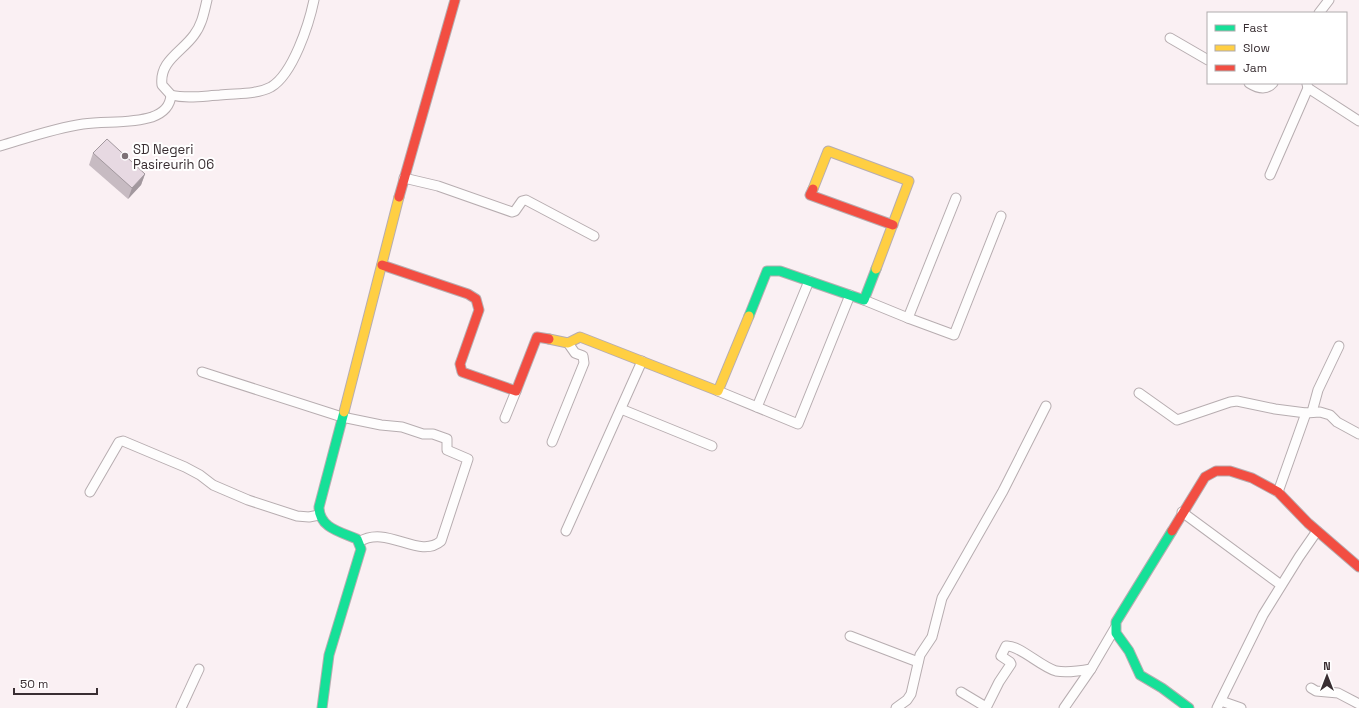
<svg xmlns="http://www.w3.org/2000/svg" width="1359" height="708" font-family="'Space Grotesk',sans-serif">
<rect width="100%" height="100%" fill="#faf0f3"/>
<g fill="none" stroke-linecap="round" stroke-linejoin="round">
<!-- street casing -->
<g stroke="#b7adb0" stroke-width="11">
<g id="street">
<path d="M207,0C204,12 202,25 194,35C182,52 159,61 162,85L171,95C187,99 203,96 220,95C236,93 256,95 271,87C293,74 309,24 314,0"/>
<path d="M1319,13L1329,0"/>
<path d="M1170,38L1208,60"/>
<path d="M1249,83C1257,88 1266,91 1273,83"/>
<path d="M1307,84L1308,88L1359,121"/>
<path d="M0,146C27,138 55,128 83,124C106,121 130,124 152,117C163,113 170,107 171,95"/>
<path d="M1270,175L1308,88"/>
<path d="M404,178L438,186L512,212L515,211L522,201L526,200L594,236"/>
<path d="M864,300L908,318L956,198"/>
<path d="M908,318L954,335L1001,216"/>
<path d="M202,372L342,417L381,425L402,427L423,434H433L447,439V450L468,459L441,541C419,560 387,524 359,542"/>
<path d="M718,391L798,424L850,295"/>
<path d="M1139,393L1177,420L1230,402L1237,401L1275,409L1306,413L1320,412L1330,415L1337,422L1359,434"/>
<path d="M757,407L809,281"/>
<path d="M621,409L712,446"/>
<path d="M1312,412L1318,390L1339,346"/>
<path d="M505,418L516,391"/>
<path d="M552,442L584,363L583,356L575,353L568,343"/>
<path d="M90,492L119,442L123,441L185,467L200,475L213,485L248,500L297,516L309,517L319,515"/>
<path d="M1278,492L1306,413"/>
<path d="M1182,512L1281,585"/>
<path d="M566,531L642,361"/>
<path d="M850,636L918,662"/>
<path d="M1311,688L1316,691L1338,693L1359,704"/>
<path d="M961,692L986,707"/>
<path d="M1221,701L1241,708"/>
<path d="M181,708L199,669"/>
<path d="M896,708L907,700L911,694L920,655L932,637L942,598L1003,491L1046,406"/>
<path d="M986,708L999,682L1011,664L1010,662L1001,656L1006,646C1018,644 1041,667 1056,671C1067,673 1080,671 1091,669L1115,628"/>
<path d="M1064,708L1091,669"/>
<path d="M1217,708L1263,615L1299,557L1317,531"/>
</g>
</g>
<!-- fast casing -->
<g stroke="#b7adb0" stroke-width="11">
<g id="fast">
<path d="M749,316L767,271H780L864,300L876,269"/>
<path d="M1172,531L1116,622V633L1129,651L1140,675L1162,688L1189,708"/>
<path d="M322,708L329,655L361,549L357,539C341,532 319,528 319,507L344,412"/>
</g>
</g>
<!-- slow casing -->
<g stroke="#b7adb0" stroke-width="11">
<g id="slow">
<path d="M813,189L828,151L909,181L876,269"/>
<path d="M549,339L568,343L580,337L718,391L749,316"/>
<path d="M344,412L399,197"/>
</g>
</g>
<!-- jam casing -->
<g stroke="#b7adb0" stroke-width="11">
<g id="jam">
<path d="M813,189L810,195L893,225"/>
<path d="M399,197L455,0"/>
<path d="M382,265L468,294L476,299L479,310L460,364L462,372L516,391L537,337L549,339"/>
<path d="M1172,531L1205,477L1216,471H1230L1252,478L1278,492L1308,523L1359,567"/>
</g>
</g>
<!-- street -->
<use href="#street" stroke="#fefdfd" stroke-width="9"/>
<!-- fast -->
<use href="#fast" stroke="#16e098" stroke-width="9"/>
<!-- slow -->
<use href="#slow" stroke="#ffcf43" stroke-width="9"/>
<!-- jam -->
<use href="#jam" stroke="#f24e42" stroke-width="9"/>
</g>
<!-- wall -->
<path fill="#c7bbc2" d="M93,153L145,174L141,185L128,199L89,165Z"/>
<!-- shaded-wall -->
<path fill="#a2989e" d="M145,174L141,185L128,199L132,188Z"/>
<!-- building -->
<path fill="#e7d9e2" stroke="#a2989e" d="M107,139L145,174L132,188L93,153Z"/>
<!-- markers -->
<circle fill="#7d7276" stroke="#fff" stroke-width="1.5" cx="125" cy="156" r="4"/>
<g text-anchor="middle" stroke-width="4" stroke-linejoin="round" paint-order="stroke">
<!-- poi labels -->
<g font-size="13" fill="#392e32" stroke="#fff" text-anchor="start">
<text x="133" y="154">SD Negeri<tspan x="133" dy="15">Pasireurih 06</tspan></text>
</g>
</g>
<!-- legend -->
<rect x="1207" y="12" width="140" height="72" fill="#ffffff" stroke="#b0abad"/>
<rect x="1215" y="25" width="20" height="6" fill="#16e098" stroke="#b0abad"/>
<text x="1243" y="32" font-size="12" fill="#392e32">Fast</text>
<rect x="1215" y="45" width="20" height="6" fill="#ffcf43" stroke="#b0abad"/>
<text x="1243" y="52" font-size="12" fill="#392e32">Slow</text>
<rect x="1215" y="65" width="20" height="6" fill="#f24e42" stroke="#b0abad"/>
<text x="1243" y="72" font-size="12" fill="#392e32">Jam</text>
<!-- north arrow -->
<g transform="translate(1327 676)" stroke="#ffffff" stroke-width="3" paint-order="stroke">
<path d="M0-3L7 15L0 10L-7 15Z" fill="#392e32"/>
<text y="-6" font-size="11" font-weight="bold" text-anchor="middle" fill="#392e32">N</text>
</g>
<!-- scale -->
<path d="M14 688v6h83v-6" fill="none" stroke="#392e32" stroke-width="2"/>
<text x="20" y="688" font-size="12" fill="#392e32" stroke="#ffffff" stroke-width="3" paint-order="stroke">50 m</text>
</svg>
